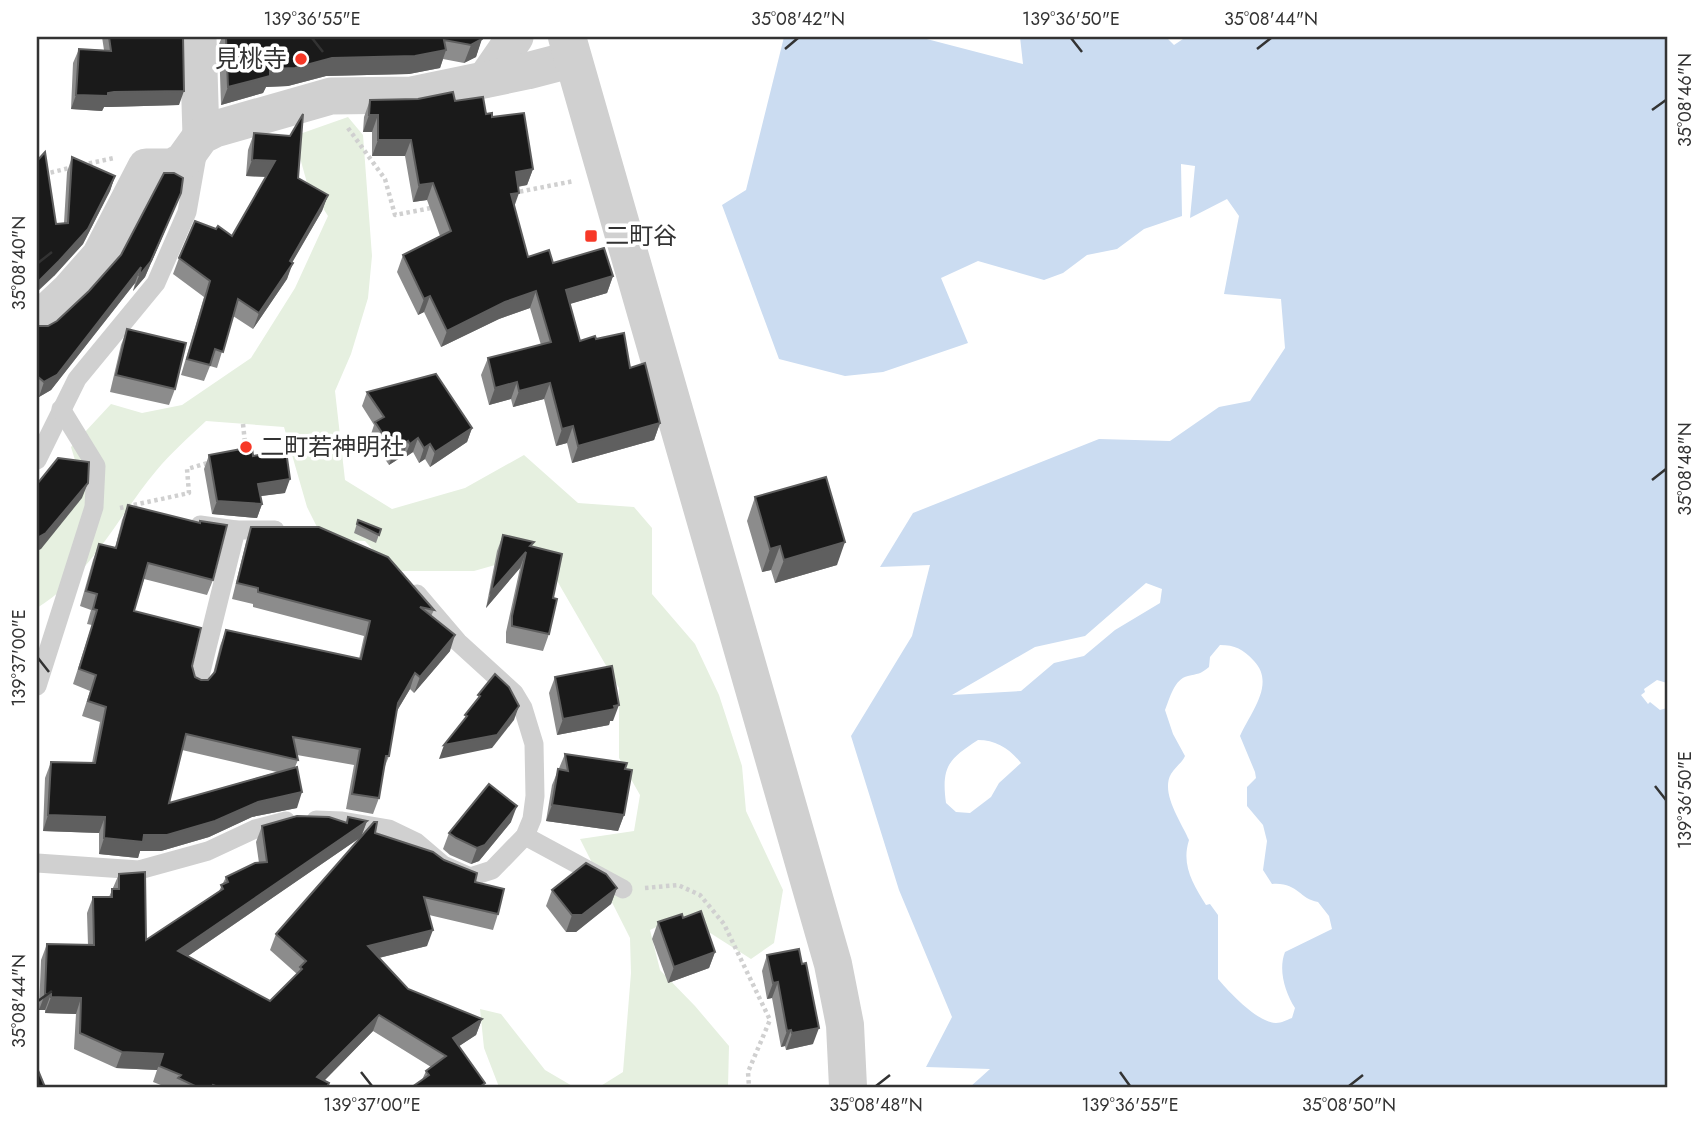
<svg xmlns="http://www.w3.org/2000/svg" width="1704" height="1124" font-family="Jost,'Noto Sans JP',sans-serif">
<rect width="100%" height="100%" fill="#fff"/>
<!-- green -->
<g fill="#e6f0e0">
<path d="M348,117L363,135L372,256L368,298L351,354L335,391L345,480L392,509L465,488L524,455L578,503L634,507L652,528V594L695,644L719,695L742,766L746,811L783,890L774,943L751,959L682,915L650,930L660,970L695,1006L729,1046L728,1087H599L623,1072L631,973L630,938L580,839L634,831L640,795L619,758V688L552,572L513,560L474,571H392L365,541L323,539L307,507L284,427L206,421C189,437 171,453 156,471C116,519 93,573 37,608V538L82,483L71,447L111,404L142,413L182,405L251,358L295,288L328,216L307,183L294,136Z"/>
<path d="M480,1009L501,1014L545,1070L574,1087H499L484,1048Z"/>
</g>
<!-- water -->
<path fill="#cbdcf1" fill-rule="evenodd" d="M784,37H919L1023,64L1020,37H1166L1174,45L1186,37H1667V683L1657,680L1644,689L1645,692L1641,695L1648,704L1650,702L1660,710L1667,708V1087H970L990,1069L926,1067L952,1017L899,890L851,736L912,636L930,565L880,567L913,513L1099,439L1170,441L1219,407L1250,401L1285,348L1281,299L1224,294L1239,216L1227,199L1190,218L1195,166L1181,164L1182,216L1144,229L1117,249L1087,255L1063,273L1044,280L978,261L941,278L968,343L883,372L845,376L779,359L722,205L746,190ZM1146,583L1162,589L1160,603L1115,630L1084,656L1054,663L1021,691L952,695L1035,647L1085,636ZM1220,645C1235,645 1243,649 1254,661C1276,684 1250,713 1240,736L1255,772L1256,778L1247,787V806L1263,825L1267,841L1263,870L1272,884C1298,882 1299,899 1318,902L1329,916L1332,929L1285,952C1278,970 1285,992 1295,1008L1292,1018C1286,1020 1282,1023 1276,1023C1257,1022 1230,993 1218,979V915L1210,904L1206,905C1193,884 1181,865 1189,840C1182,823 1160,793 1171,774C1175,767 1182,763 1185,756L1173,734L1165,710C1170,698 1174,679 1188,676C1197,674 1201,674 1209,667L1210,657ZM978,740C996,740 1010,749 1021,763L999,783L991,797L970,813L956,812L946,803C941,766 949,759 978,740Z"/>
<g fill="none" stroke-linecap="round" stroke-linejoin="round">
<!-- path -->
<g stroke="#d0d0d0" stroke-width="4.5" stroke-dasharray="3.5 3.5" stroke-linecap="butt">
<path d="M348,128L385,179L395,215L436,207"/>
<path d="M82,165L114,158"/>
<path d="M37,176L73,167"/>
<path d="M513,193L574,181"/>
<path d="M243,424L246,452"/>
<path d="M120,508L189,493L187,469L211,462"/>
<path d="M645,888L678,885L700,895L724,924L770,1020L748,1072L749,1087"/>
</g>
<!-- service -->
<g stroke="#d0d0d0" stroke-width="19">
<path d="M37,460L77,379L156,283L187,212L198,150"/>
<path d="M200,525L236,530H275"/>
<path d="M198,684L236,530"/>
<path d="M37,686L94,507L96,466L61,409"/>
<path d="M316,820L342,821L389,829L416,842L443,865L470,877L492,870L525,836L532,819L535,796L534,744L523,708L514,693L458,642L417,594"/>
<path d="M525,836L623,889"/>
<path d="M37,863L139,870L208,851L255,829L286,821"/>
</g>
<!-- minor -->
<g stroke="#d0d0d0" stroke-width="37">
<path d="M198,37L201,136"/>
<path d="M486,79L515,37"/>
<path d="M37,321L69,291L100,256L146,167H172L183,161L201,136L215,129L331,96L411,95L527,71L573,59"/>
</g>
<!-- tertiary -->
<path stroke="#d0d0d0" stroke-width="38" d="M567,37L833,964L845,1025L848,1087"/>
</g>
<!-- wall -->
<g fill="#8c8c8c" fill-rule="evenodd">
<path d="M102,37H183L179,105L109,107H104L102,111L71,109L73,63L79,49L104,50Z"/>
<path d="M222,37H482L476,57L464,63L443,59L440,68L409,74L326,76L288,86L266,87L263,93L221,105L219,44Z"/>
<path d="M370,100L455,101L492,117L533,169L527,185L518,187L514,206L528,257L613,276L607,293L569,304L580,341L596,339L630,368L660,423L654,440L572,463L567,443L556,446L544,399L513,407L511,399L489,405L481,375L488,358L541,345L530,308L499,319L441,347L424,312L418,315L397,272L403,255L440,236L427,200L413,202L405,156H372V132H363L364,117Z"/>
<path d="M254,133L298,178L328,195L322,211L292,262L287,279L253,329L233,316L217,368L210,366L204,381L181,375L204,297L173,274L179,258L232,236L266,177L246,176L248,150Z"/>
<path d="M72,157L115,176L110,191L83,244L54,276L56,224L64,223L67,172Z"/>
<path d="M181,193L145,277L133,291L135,283L51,390L39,397L37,395V326H48L57,321L89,291Z"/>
<path d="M127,329L175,389L169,405L110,392L121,345Z"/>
<path d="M367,392L472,428L467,442L430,467L425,459L419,463L413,452L404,458L403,456L389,465L370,437L374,425L362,406Z"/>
<path d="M209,455L253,456L285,493L260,496L262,504L257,518L212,514L204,469Z"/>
<path d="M755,497L837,565L775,583L771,570L762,572L747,521Z"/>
<path d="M128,505L213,580L207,595L144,579L134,611L192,666L195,677L201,680H208L213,674L220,646L226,630L359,659L364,636L253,607V604L232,599L246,542L251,527L434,610L431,616L450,651L414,693L410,689L397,711L389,756L383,771L379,798L373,814L346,809L354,765L297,755L298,760L295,767L297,808L252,817L209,837L161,851H140L138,858L99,854V833L43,831L45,778L51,762L92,763L100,722L82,716L90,691L73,684L92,625L87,624L91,610L80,606L93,560L99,544L115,548L122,520ZM182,750L277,772L169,803Z"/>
<path d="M358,520L381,529L376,543L354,533Z"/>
<path d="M503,535L532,547L553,598L549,634L543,651L506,643V632L520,568L486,608L497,551Z"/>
<path d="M555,677L613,721H610L609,725L557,735L549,693Z"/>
<path d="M565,754L625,769L624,815L618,831L546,821L552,785Z"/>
<path d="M348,817L367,821L361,837L188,956L270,1001L297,974L270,950L276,934L375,833L444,860L475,882L498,914L493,930L429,915L427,946L379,958L408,989L482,1019L476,1035L459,1046L485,1083L422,1080L426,1071L431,1067L373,1031L324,1081L328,1087H166L153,1082L157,1070L116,1068L74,1049L76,1014L45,1013V1010H39L41,960L47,944L88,945L87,913L93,897H109L119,874L146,940L219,891L226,877L259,863L256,842L262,826L346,822Z"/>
<path d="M511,822L479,861L471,864L450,855L443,849L449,833Z"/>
<path d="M617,888L611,904L576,932H566L546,906L552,890Z"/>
<path d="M683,918L715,952L709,968L668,983L652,939L658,922Z"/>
<path d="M767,955L813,1044L786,1050L785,1046L781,1047L772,998L767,999L762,971Z"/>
</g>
<!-- shaded-wall -->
<g fill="#5f5f5f">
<path d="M482,39L476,57L464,63L471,45Z"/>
<path d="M446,50L440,68L409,74L326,76L288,86L266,87L263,93L221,105L228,87L270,69L332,58Z"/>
<path d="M184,91L179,105L109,107H104L102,111L71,109L76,95L114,92Z"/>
<path d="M369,115H378L372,132H363Z"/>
<path d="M378,140H411L405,156H372Z"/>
<path d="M252,160L275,161L270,177L246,176Z"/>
<path d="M533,169L527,185L509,188L516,172Z"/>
<path d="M115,176L110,191L83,244L54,276L37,292V283Z"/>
<path d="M433,183L427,200L413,202L419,185Z"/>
<path d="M181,193L145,277L133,291L139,276Z"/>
<path d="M519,193L513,210L511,194Z"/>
<path d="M328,195L322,211L285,275L293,263L287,279L253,329L259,313Z"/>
<path d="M141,267L135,283L51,390L39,397L44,382Z"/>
<path d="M613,276L607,293L560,307L566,290Z"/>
<path d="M536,291L530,308L499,319L441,347L447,331L505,302Z"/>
<path d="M430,296L424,312L418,315L424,299Z"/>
<path d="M517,382L511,399L489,405L495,388Z"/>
<path d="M550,383L544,399L513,407L519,391Z"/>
<path d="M660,423L654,440L572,463L578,446Z"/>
<path d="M573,426L567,443L556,446L562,429Z"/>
<path d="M472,428L467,442L430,467L435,452Z"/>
<path d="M418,438L413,452L404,458L410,444Z"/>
<path d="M408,441L403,456L389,465L394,451Z"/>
<path d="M430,444L425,459L419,463L424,448Z"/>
<path d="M290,479L285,493L253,497L258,484Z"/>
<path d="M88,483L82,498L41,549L37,551V538Z"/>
<path d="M217,501L262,504L257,518L212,514Z"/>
<path d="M845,542L837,565L775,583L784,560Z"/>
<path d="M780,546L771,570L762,572L770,549Z"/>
<path d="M526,552L520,568L486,608L491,592Z"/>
<path d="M455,635L450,651L414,693L420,677Z"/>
<path d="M415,673L410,689L392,719L398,703Z"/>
<path d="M619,705L613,721H610L609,725L557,735L563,719Z"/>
<path d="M519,706L514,720L492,748L439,759L444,745Z"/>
<path d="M302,792L297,808L252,817L209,837L161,851H140L138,858L99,854L104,838L144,835L258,802Z"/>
<path d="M552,805L624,815L618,831L546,821Z"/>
<path d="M517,806L511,822L479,861L471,864L477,848Z"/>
<path d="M48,815L105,817L99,833L43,831Z"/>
<path d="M367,821L361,837L172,967L178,951Z"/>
<path d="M617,888L611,904L576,932H566L572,915Z"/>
<path d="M433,930L427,946L362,962L368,946Z"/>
<path d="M715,952L709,968L668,983L674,967Z"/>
<path d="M778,982L772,998L767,999L773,983Z"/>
<path d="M45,994H51L45,1010H39Z"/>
<path d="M51,997L81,998L76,1014L45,1013Z"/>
<path d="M379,1015L373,1031L318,1087L317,1077Z"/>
<path d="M482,1019L476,1035L447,1054L453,1038Z"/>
<path d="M819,1028L813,1044L786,1050L792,1033Z"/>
<path d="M791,1030L785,1046L781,1047L787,1031Z"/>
<path d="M122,1052L163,1054L157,1070L116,1068Z"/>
</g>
<!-- building -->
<g fill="#1a1a1a" stroke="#5f5f5f" stroke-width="2">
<path d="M109,37H183L184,91L114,92L108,93V96L76,95L79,49L111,51Z"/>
<path d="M226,37H482V39L471,45L444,40L446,50L415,56L332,58L295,68L270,69V76L228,87Z"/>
<path d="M453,92L455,101L483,97L486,114L492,113V117L524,113L533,169L516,172L519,193L511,194L528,257L549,250L553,263L604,248L613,276L566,290L580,341L595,336L596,339L624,333L630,368L645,363L660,423L578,446L573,426L562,429L550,383L519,391L517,382L495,388L488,358L551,342L536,291L505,302L447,331L430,296L424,299L403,255L451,231L433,183L419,185L411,140H378V115H369L370,100L418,99Z"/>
<path d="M303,114L298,178L328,195L290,261L293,263L259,313L238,299L223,352L215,349L210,365L187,359L210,281L179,258L195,221L216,229L218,226L232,236L275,161L252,160L254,133L290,136Z"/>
<path d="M45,152L56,224L68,223L72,157L115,176L88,229L59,261L37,283V161Z"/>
<path d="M164,173H174L183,178L181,193L151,261L139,276L141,267L57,375L44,382L37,376V326H48L57,321L89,291L121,255Z"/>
<path d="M127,329L186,343L175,389L116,375Z"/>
<path d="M436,374L472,428L435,452L430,444L424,448L418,438L410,444L408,441L394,451L375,422L384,417L367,392Z"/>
<path d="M252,447L253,456L286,451L290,479L258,484L262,504L217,501L209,455Z"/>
<path d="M58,458L89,462L88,483L46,533L37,538V484Z"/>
<path d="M826,477L845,542L784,560L780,546L770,549L755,497Z"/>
<path d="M128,505L200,523V521L227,525L213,580L148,563L134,611L201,628L192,666L195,677L201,680H208L215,672L226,630L361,659L370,621L258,592V588L237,583L251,527H319L388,557L434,610L420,607L455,635L420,677L415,673L398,703L389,756H386L379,798L352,794L360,749L293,737L298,760L186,734L169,803L297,767L302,792L258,802L215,821L167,835H144L143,842L104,838L105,817L48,815L51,762L95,763L106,707L88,701L96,675L79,669L97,610L93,609L97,594L86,591L99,544L116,548Z"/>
<path d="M358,520L381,529L379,535L357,524Z"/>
<path d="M503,535L534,542L530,546L562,554L553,598L557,599L549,634L512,626V616L526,552L491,592Z"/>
<path d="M612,666L619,705L614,706L615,709L563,719L555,677Z"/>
<path d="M495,674L509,687L519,706L497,735L444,745L467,716L465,715L480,696L478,695Z"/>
<path d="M565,754L627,763L625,769L632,770L624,815L552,805L558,769L568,771Z"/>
<path d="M489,784L517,806L485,845L477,848L456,838L449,833Z"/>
<path d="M297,816L329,817L347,823L348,817L367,821L178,951L270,1001L302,969L300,967L306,961L276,934L374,822H377L375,833L433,852L444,860L477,873L475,882L504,889L498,914L424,897L433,930L368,946L408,989L482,1019L453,1038L485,1083L480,1087H412L429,1075L426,1071L446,1056L379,1015L317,1077L329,1083L327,1087H328H218L213,1085L212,1087H197L178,1078L181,1075L159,1066L163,1054L122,1052L80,1033L81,998L51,997V994H45L47,944L94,945L93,897H112V889H119V874L145,872L146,940L223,889L221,885L228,882L226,877L255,863L267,862L262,826Z"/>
<path d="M586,863L606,874L617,888L582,915H572L552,890Z"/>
<path d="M701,911L715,952L674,967L658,922L682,914L683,918Z"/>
<path d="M799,949L802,964L806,963L819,1028L792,1033L791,1030L787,1031L778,982L773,983L767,955Z"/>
<path d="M37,1068L45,1087H37Z"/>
</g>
<!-- ticks -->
<path fill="none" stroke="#333" stroke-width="2.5" d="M312,38L323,52M1071,38L1082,52M785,49L798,38M1257,49L1271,38M1652,110L1666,100M38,263L52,252M1652,480L1666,469M38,658L49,672M1655,786L1666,800M38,1001L52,991M361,1072L372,1086M1120,1072L1130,1086M876,1086L890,1075M1349,1086L1363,1075"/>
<!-- markers -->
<g fill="#f73827" stroke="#fff" stroke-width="2.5">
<circle cx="301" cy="59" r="7"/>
<rect x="584" y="229" width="14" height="14" rx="3.5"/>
<circle cx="246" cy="447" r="7"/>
</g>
<g text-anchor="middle" stroke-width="7" stroke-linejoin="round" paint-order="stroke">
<!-- poi labels -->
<g font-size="24" fill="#333" stroke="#fff" text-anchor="start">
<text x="287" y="67" text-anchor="end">見桃寺</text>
<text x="605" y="244">二町谷</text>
<text x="260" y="455">二町若神明社</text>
</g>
</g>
<!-- border -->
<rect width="1704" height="1124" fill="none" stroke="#ffffff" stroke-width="77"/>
<rect x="38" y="38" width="1628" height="1048" fill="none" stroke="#333" stroke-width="2.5"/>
<g font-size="18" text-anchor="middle" fill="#333">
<text x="312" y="25">139°36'55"E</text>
<text x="798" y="25">35°08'42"N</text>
<text x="1071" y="25">139°36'50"E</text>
<text x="1271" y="25">35°08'44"N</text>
<text transform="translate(1685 100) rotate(-90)" y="6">35°08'46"N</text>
<text transform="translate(19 263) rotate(-90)" y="6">35°08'40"N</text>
<text transform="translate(1685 469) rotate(-90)" y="6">35°08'48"N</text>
<text transform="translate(19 658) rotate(-90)" y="6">139°37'00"E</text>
<text transform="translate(1685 800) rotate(-90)" y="6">139°36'50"E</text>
<text transform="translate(19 1001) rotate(-90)" y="6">35°08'44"N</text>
<text x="372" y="1111">139°37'00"E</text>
<text x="876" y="1111">35°08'48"N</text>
<text x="1130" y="1111">139°36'55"E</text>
<text x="1349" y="1111">35°08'50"N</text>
</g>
</svg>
